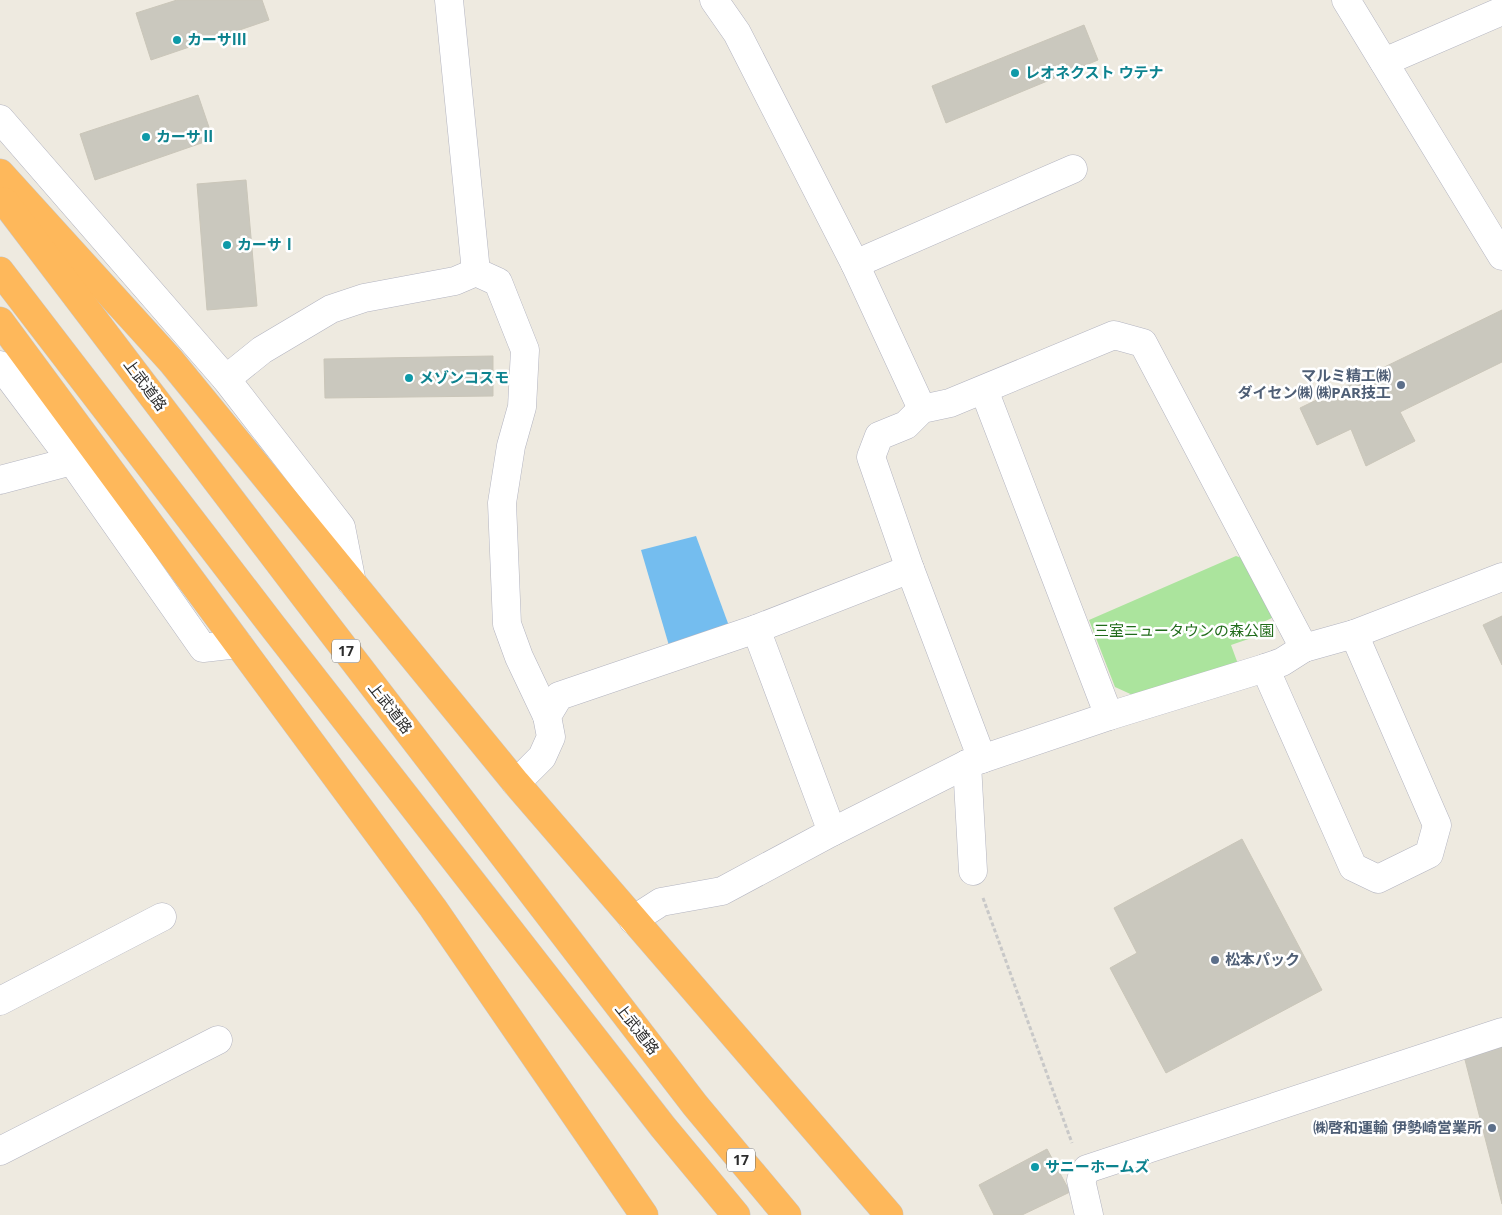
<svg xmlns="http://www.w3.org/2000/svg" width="1502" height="1215" font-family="'Open Sans','Noto Sans JP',sans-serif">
<rect width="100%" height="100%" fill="#eeeae0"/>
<!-- green -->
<path fill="#abe49d" d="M1236,556L1242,558L1274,617L1259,624L1263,634L1231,645L1238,664L1137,697L1115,687L1089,620Z"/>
<!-- water -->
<path fill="#74bdef" d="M696,536L729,626L670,649L641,550Z"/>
<!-- building -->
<g fill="#cac8be" stroke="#cac6b9">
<path d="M177,0H262L269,20L151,60L136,13Z"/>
<path d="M1084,25L1098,60L946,123L932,86Z"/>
<path d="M198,95L213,139L95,180L80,134Z"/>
<path d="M246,180L257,306L207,310L197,184Z"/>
<path d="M1502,310V362L1400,412L1415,441L1366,466L1351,429L1317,445L1300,408Z"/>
<path d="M493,356V396L325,398L324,359Z"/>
<path d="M1502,616V665L1483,625Z"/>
<path d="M1242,839L1322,990L1166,1073L1110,968L1137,953L1114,908Z"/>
<path d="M1502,1040V1204L1463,1052Z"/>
<path d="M1047,1149L1070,1192L1022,1215H994L979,1185Z"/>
</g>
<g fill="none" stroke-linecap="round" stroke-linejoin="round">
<!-- minor casing -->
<g stroke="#b3b4c0" stroke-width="29">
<g id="minor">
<path d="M449,0L476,272"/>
<path d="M714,0L737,33L855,264L922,409"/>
<path d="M1346,0L1502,256"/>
<path d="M1384,62L1502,11"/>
<path d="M0,119L226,379L341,527L352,583"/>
<path d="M855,264L1073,169"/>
<path d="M0,365L72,461L203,648L238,644"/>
<path d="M226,379L262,350L331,309L364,298L455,281L476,272L498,282L525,350L522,407L511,446L502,503L507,624L519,657L547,716"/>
<path d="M984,390L1109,716"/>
<path d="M0,480L72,461"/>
<path d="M756,629L832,832"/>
<path d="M1265,668L1353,867L1378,879L1429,854L1437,825L1354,634"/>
<path d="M982,759L910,569L871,457L879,436L906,425L922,409L950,403L1114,335L1143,343L1304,648"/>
<path d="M967,764L973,871"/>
<path d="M516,783L542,757L551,737L547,716L559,696L756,629L910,569"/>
<path d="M633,920L661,902L722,891L832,832L967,764L1109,716L1265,668L1282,662L1304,648L1354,634L1502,577"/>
<path d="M0,1001L162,917"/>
<path d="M0,1151L218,1040"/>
<path d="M1089,1215L1081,1180L1087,1169L1502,1032"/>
</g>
</g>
<!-- highway casing -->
<g stroke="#c8c8c8" stroke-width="29">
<g id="highway">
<path d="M0,173L171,361L516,783L889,1215"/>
<path d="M4,201L305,597L695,1105L787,1215"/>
<path d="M0,271L271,624L663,1127L736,1215"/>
<path d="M0,321L433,908L644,1215"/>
</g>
</g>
<!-- path -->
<path stroke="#c8c8c8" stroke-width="3" stroke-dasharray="4 2.5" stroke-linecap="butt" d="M983,898L1072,1143"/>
<!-- minor -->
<use href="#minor" stroke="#fff" stroke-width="28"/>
<!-- highway -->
<use href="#highway" stroke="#feb85b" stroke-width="28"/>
</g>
<!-- markers -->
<g fill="#0f9aa8" stroke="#fff" stroke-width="2">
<circle cx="177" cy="40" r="5"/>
<circle cx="1015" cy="73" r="5"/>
<circle cx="146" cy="137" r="5"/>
<circle cx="227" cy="245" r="5"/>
<circle cx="409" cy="378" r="5"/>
<circle cx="1035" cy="1167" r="5"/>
</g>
<g fill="#5c6f8a" stroke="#fff" stroke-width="2">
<circle cx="1401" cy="385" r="5"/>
<circle cx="1215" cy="960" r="5"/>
<circle cx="1492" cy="1128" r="5"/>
</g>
<g text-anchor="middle" stroke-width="5" stroke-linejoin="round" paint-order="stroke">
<!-- shield labels -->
<g fill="#fff" stroke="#6c6c6c" stroke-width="1">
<rect x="332" y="639.5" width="28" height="23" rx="4"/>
<rect x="727" y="1148.5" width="28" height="23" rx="4"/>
</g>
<g font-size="14" font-weight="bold" fill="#2d2d2d">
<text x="346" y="656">17</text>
<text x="741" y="1165">17</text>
</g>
<!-- culture labels -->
<g font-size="15" font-weight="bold" fill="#0d838f" stroke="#fff" text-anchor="start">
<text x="187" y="45">カーサⅢ</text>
<text x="1025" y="78">レオネクスト ウテナ</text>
<text x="156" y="142">カーサⅡ</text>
<text x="237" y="250">カーサⅠ</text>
<text x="419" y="383">メゾンコスモ</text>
<text x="1045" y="1172">サニーホームズ</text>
</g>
<!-- service labels -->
<g font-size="15" font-weight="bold" fill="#4e5e75" stroke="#fff" text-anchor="end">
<text x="1391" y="381">マルミ精工㈱<tspan x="1391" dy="17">ダイセン㈱ ㈱PAR技工</tspan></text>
<text x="1225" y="965" text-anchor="start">松本パック</text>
<text x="1482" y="1133">㈱啓和運輸 伊勢崎営業所</text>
</g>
<!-- street labels -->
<g font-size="15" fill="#2d2d2d" stroke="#fff">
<text transform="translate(145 385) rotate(53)" y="5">上武道路</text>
<text transform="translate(390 708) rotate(52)" y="5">上武道路</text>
<text transform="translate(637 1029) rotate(52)" y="5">上武道路</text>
</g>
<!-- park labels -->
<g font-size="15" fill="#216c1b" stroke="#fff">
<text x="1184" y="636">三室ニュータウンの森公園</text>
</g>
</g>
</svg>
